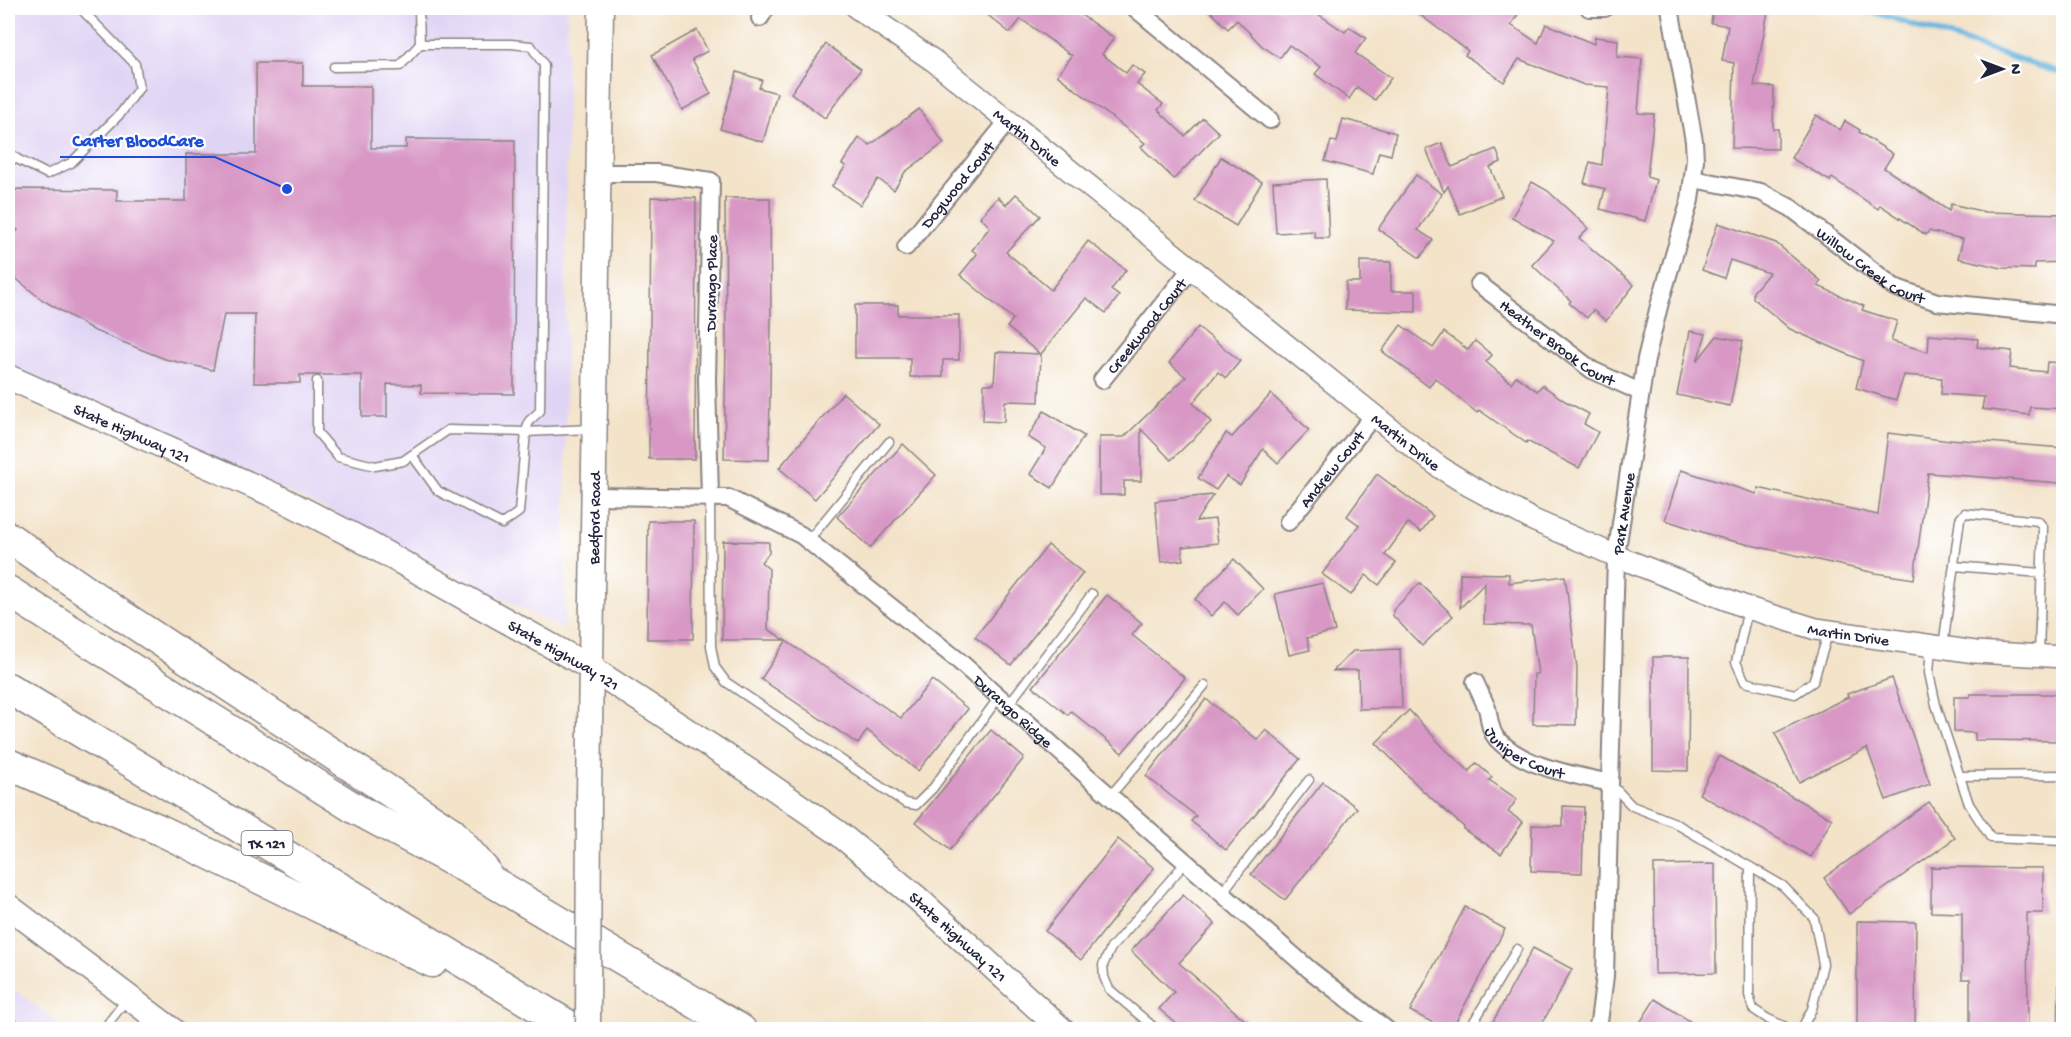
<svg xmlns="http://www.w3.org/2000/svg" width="2071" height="1037" font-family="'Gochi Hand',sans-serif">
<rect width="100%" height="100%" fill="#fff"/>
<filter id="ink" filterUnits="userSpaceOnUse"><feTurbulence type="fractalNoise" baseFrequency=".0167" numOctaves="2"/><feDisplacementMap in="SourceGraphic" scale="12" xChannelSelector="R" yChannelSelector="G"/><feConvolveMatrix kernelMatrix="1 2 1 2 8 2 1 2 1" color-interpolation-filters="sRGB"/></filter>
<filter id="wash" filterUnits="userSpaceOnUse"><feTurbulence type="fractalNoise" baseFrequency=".008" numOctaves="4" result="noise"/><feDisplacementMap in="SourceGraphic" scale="24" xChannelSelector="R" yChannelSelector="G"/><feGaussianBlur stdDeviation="1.35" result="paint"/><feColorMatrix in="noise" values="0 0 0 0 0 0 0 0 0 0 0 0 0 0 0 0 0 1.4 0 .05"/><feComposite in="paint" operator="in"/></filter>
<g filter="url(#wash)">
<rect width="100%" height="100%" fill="#f3e3c9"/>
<!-- built -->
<g fill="#e0d4f4">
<path d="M8,8H567L565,630L320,506L8,371Z"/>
<path d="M8,985L67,1029H8Z"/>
</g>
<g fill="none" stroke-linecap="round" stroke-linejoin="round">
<!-- stream -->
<path stroke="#65b6e0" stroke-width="6" d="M1862,8L2064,74"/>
</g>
<g id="blocks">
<!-- building -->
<g fill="#d897c5">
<path d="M979,8H1071L1114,38L1102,54L1126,73L1132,65L1145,74L1137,84L1163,104L1158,110L1185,136L1203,118L1219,133L1174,179L1141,147L1145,143L1057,75L1072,56L1021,19L1010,33Z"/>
<path d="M1207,8H1309L1345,32L1349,27L1366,38L1355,53L1391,78L1375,100L1357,87L1349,99L1315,74L1321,67L1289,45L1280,58L1262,46L1237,20L1228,29Z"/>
<path d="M1411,8H1482L1491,15L1496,8H1522L1511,25L1538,43L1546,24L1594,44L1595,37L1618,40L1617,57L1642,59L1638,113L1654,114L1647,177L1656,180L1645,221L1600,209L1605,189L1584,183L1590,162L1602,165L1609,87L1584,85L1519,59L1504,82L1465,55L1468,51Z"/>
<path d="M1713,8H1749L1768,11L1754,86L1774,87L1773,129H1778V149L1732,148L1734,63L1722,61L1728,26L1711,23Z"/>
<path d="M697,30L708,51L692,59L711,94L682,110L652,55Z"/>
<path d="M826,44L861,69L825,118L791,93Z"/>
<path d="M256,63H303V86H371V148H406V139L515,140L514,394L421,393V385L387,384V417H362V375H300V383H254L255,314H224L213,370L165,359L95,331L41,299L8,272V242L18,230L8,221V200L17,189L117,190V201H186V154H256Z"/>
<path d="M737,72L762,80L759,88L777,93L763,142L720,129Z"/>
<path d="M919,109L944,143L905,172L894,190L878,179L860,205L832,186L846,166L842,164L859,138L870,145Z"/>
<path d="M1816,115L1840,130L1845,121L1860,130L1859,132L1893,154L1884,168L1949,211L1951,204L1985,212L2064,214V262L2035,263V269L2002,268L1958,258L1963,239L1929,231L1926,235L1880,205L1878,209L1832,178L1830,181L1791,158Z"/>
<path d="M1343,119L1396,133L1391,155L1379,152L1373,174L1325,161L1331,141L1337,142Z"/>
<path d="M1442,143L1452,167L1496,149L1501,162L1490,167L1502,196L1460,214L1448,186L1444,192L1426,149Z"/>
<path d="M1221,157L1262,182L1236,226L1195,201Z"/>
<path d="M1416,175L1442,194L1418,230L1433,240L1420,258L1378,229Z"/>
<path d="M1326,179L1329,238H1315L1314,231L1276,233L1273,182Z"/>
<path d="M1532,182L1548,191L1588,228L1579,238L1634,285L1606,321L1593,310L1587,318L1569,303L1571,301L1532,265L1554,241L1512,217Z"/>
<path d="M1016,194L1040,216L1006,252L1051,290L1088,241L1126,270L1111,290L1119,296L1106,313L1086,298L1041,354L1039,402L1005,401L1004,422L983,421L984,384H994L996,352L1040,354L1007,327L1013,319L960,275L977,254L972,250L990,227L980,217L998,197L1006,205Z"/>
<path d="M651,197L696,198L695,459H649Z"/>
<path d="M725,198H770L771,316L769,460L724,459L726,341Z"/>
<path d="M1718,223L1776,243L1821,281L1818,286L1864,306L1862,310L1897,321L1891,341L1928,352L1929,335L1978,339L1977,347L2012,351L2010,368L2046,372L2047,362L2064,363V409L2030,407L2029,415L1982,409L1984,397L1941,394L1942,378L1904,375L1896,400L1856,388L1863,361L1790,329L1753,298V292L1769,273L1730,260L1724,278L1702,270Z"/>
<path d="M1360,261L1391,262V291H1416V312L1345,310L1346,282H1360Z"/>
<path d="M855,305H898V315H959V360H943V377H910V358H855Z"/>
<path d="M1401,325L1433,348L1444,332L1468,350L1475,341L1492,355L1486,362L1511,383L1516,376L1537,391L1542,385L1565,401L1589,414L1584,424L1598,432L1579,468L1527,441L1526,443L1479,410L1477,413L1435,378L1429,387L1382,351Z"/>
<path d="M1198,327L1240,361L1226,378L1218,372L1193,403L1211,422L1171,460L1141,429V481H1124V495H1099V437H1124L1186,377L1169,363Z"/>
<path d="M1690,331L1706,334L1697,361L1717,336L1743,341L1730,406L1677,395Z"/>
<path d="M843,393L879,424L815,499L779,468Z"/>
<path d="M1271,394L1309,430L1278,463L1263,449L1240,485L1226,476L1216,490L1198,478L1226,433L1232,437Z"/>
<path d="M1044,411L1084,436L1052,488L1030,474L1046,448L1028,437Z"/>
<path d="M1888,433L1950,441V439L2063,448L2060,483L1928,473L1914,579L1875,573L1724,539L1665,520L1681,470L1757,494L1758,488L1878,515Z"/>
<path d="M903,444L936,475L870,548L837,517Z"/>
<path d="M1377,474L1433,516L1421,532L1408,523L1385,555L1396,563L1379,585L1366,575L1351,595L1322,574L1359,525L1347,516Z"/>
<path d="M1213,495L1196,521L1215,519L1218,543L1182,547L1183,560L1161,562L1155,501Z"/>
<path d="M648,521H694L693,639H647Z"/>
<path d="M723,541L769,542V553L761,562L769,569L768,629L785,640H722Z"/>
<path d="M1048,545L1083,573L1011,665L975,637Z"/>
<path d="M1234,559L1263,589L1238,615L1225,602L1211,616L1195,599Z"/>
<path d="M1460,573L1509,574V583L1565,576L1577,668L1576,725L1533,724L1534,674H1538L1531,625L1484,624L1485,583L1460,608Z"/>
<path d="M1323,583L1335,631L1307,638L1310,650L1289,655L1275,594Z"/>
<path d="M1420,583L1453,616L1422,646L1393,616V610Z"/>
<path d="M1107,595L1142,623L1132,635L1185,678L1122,753L1071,711L1068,715L1033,687Z"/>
<path d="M786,641L901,718L932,680L968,709L918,771L867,730L858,744L761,679Z"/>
<path d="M1400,649L1402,708L1359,709L1358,670L1333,671L1353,651Z"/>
<path d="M1653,657H1689L1688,771L1653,770Z"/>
<path d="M1892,678L1930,784L1886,800L1867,748L1799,782L1775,733L1848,697L1847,694Z"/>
<path d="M1970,694H2064V741L1975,740V733L1954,732V697H1970Z"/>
<path d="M1206,699L1258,740L1266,730L1300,759L1226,850L1191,821L1196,816L1146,776Z"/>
<path d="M1409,710L1444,748L1469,771L1476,763L1492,777L1489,780L1517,799L1508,812L1523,822L1501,854L1463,829L1464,827L1422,790L1376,743Z"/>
<path d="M991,730L1024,758L950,850L916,822Z"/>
<path d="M1720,756L1832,819L1811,857L1699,794Z"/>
<path d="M1323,782L1357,808L1285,900L1251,874Z"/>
<path d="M1929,802L1955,838L1849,914L1824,878Z"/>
<path d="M1563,806L1584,807L1582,873L1531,871L1532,825L1563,826Z"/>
<path d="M1118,839L1154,868L1081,960L1045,931Z"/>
<path d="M1715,864L1716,973L1655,974L1654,865Z"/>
<path d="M1931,867L2043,868V913H2027L2028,1029H1970V979H1962V913L1931,912Z"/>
<path d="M1183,895L1215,924L1179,963L1255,1029H1183L1159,1009L1174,992L1131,951Z"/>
<path d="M1465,907L1505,929L1452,1029H1445L1410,1011Z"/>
<path d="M1857,921L1916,922L1915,1029H1857Z"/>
<path d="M1533,948L1572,969L1539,1029H1489Z"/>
<path d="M1655,999L1702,1029H1636Z"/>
</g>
</g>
</g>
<g filter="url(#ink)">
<use href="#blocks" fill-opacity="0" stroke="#8a8282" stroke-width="1.5"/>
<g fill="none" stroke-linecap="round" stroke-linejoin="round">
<!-- service casing -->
<g stroke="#8a8282" stroke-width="11">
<g id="service">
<path d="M334,67L400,66L420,44L419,8"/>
<path d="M8,151L17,159L47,174L71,163L121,113L139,88L135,64L80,8"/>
<path d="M317,381V432L338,457L375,466L403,461L448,430L526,432L591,429"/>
<path d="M412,455L438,491L502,524L519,512L526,432L529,421L540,411L544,65L531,46L511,44H420"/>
<path d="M710,498L711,646L715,667L726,682L905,803L916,805L933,788L999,697"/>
<path d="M808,541L889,442"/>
<path d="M1954,566L2042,573"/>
<path d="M1748,609L1736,662L1745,682L1795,694L1813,682L1829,631"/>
<path d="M1931,647L1929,673L1936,705L1969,804L1991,838L2064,841"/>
<path d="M1943,647L1960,519L1965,513L2038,521L2043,527L2039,655"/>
<path d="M1008,705L1092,594"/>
<path d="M1961,776L2064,775"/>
<path d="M1612,785L1632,806L1673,822L1783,886L1814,918L1823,964L1812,1009L1801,1030"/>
<path d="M1110,796L1205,685"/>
<path d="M1750,867L1749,995L1753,1009L1768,1019L1792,1030"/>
<path d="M1222,893L1309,780"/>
<path d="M8,1020L20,1030"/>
<path d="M103,1030L126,1000"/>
<path d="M1157,1030L1109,989L1104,977L1103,965L1111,948L1186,862"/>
<path d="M1469,1030L1517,949"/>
<path d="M2063,1030L2064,942"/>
</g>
</g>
<!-- minor casing -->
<g stroke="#8a8282" stroke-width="20">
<g id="minor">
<path d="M1135,8L1270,120"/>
<path d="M1589,8H1605"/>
<path d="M760,18L766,8"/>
<path d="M599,173H656L711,181L707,380L710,498"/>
<path id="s1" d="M1693,179L1761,192L1791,208L1894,287L1937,302L2064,315"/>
<path id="s2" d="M906,247L1008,121"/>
<path id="s3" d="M1479,284L1592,370L1640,392"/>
<path id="s4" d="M1102,380L1191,269"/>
<path id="s5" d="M594,496L728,498L801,535L959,661L1087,776L1310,970L1387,1030"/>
<path id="s6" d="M1288,522L1374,415"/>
<path id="s7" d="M1475,682C1479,691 1483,699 1487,708C1490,719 1489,730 1497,739C1525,768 1572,774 1610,783"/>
<path id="s8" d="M1596,1030L1599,1022L1605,976L1616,556L1646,359L1659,306L1690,200L1695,160L1694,141L1670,8"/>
</g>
</g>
<!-- tertiary casing -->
<g stroke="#8a8282" stroke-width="24">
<g id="tertiary">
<path id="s9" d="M857,8L934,61L1413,447L1441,468L1470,486L1533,520L1616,556L1748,608L1816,629L1975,652L2064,657"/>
</g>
</g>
<!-- secondary casing -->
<g stroke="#8a8282" stroke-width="27">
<g id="secondary">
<path id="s10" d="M8,377L278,497L358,538L591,668L752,773L837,832L917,898L1062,1030"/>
<path id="s11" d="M589,794L601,8"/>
<path d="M8,906L172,1030"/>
</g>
</g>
<!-- motorway casing -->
<g stroke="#8a8282" stroke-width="33">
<g id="motorway">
<path d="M8,537L115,611L451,832L485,871"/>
<path d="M8,591L354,808L498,885L741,1030"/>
<path d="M8,688L576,1030"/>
<path d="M8,764L160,830L432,962"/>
</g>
</g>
<!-- service -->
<use href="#service" stroke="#fff" stroke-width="8"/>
<!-- minor -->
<use href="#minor" stroke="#fff" stroke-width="16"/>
<!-- tertiary -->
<use href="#tertiary" stroke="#fff" stroke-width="21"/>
<!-- secondary -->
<use href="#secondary" stroke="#fff" stroke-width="24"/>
<!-- motorway -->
<use href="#motorway" stroke="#fff" stroke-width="30"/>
<!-- secondary-bridge casing -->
<g stroke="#8a8282" stroke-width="27" stroke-linecap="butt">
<path id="secondary-bridge" d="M588,1030L589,794"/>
</g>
<!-- secondary-bridge -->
<use href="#secondary-bridge" stroke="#fff" stroke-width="24"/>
</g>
</g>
<g text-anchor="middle" stroke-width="4.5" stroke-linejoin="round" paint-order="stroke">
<!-- shield labels -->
<rect fill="#fff" stroke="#646476" stroke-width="1.5" x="241.5" y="831" width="51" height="24" rx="4.5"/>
<g font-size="15" font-weight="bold" fill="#22223b">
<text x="267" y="848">TX 121</text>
</g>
<!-- street labels -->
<g font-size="16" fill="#22223b" stroke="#fff">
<text dy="6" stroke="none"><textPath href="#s9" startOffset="214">Martin Drive</textPath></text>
<text dy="6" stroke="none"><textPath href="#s2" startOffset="81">Dogwood Court</textPath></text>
<text dy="6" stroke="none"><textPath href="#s1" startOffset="202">Willow Creek Court</textPath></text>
<text transform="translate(710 283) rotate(-89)" y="6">Durango Place</text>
<text dy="6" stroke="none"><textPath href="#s4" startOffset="70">Creekwood Court</textPath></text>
<text dy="6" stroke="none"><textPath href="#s3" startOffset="98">Heather Brook Court</textPath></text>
<text dy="6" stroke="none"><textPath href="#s10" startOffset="136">State Highway 121</textPath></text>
<text dy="6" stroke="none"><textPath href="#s9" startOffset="700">Martin Drive</textPath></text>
<text dy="6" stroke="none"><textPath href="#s6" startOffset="69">Andrew Court</textPath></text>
<text dy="6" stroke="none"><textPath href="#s8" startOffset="518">Park Avenue</textPath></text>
<text dy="6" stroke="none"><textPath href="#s11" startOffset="276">Bedford Road</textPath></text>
<text dy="6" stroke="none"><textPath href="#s9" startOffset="1186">Martin Drive</textPath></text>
<text dy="6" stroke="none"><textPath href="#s10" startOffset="622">State Highway 121</textPath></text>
<text dy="6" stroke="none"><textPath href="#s5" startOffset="492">Durango Ridge</textPath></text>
<text dy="6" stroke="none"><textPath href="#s7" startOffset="93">Juniper Court</textPath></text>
<text dy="6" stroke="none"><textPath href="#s10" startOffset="1108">State Highway 121</textPath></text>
</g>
</g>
<!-- callouts -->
<path fill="none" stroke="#1d4ed8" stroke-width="2" d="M287 189L215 157H60"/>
<circle fill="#1d4ed8" stroke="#fff" stroke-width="2" cx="287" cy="189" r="6"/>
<g font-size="18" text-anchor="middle" font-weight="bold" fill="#1d4ed8" stroke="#fff" stroke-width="4.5" stroke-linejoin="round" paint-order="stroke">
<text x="138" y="146">Carter BloodCare</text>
</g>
<!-- margin -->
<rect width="2071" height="1037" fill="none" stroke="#fff" stroke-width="30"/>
<!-- north arrow -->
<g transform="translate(2002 69) rotate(90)" stroke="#ffffff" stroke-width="4.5" paint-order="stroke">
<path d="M0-4.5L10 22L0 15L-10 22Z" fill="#22223b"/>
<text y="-9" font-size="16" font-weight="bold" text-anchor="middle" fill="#22223b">N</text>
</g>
</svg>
